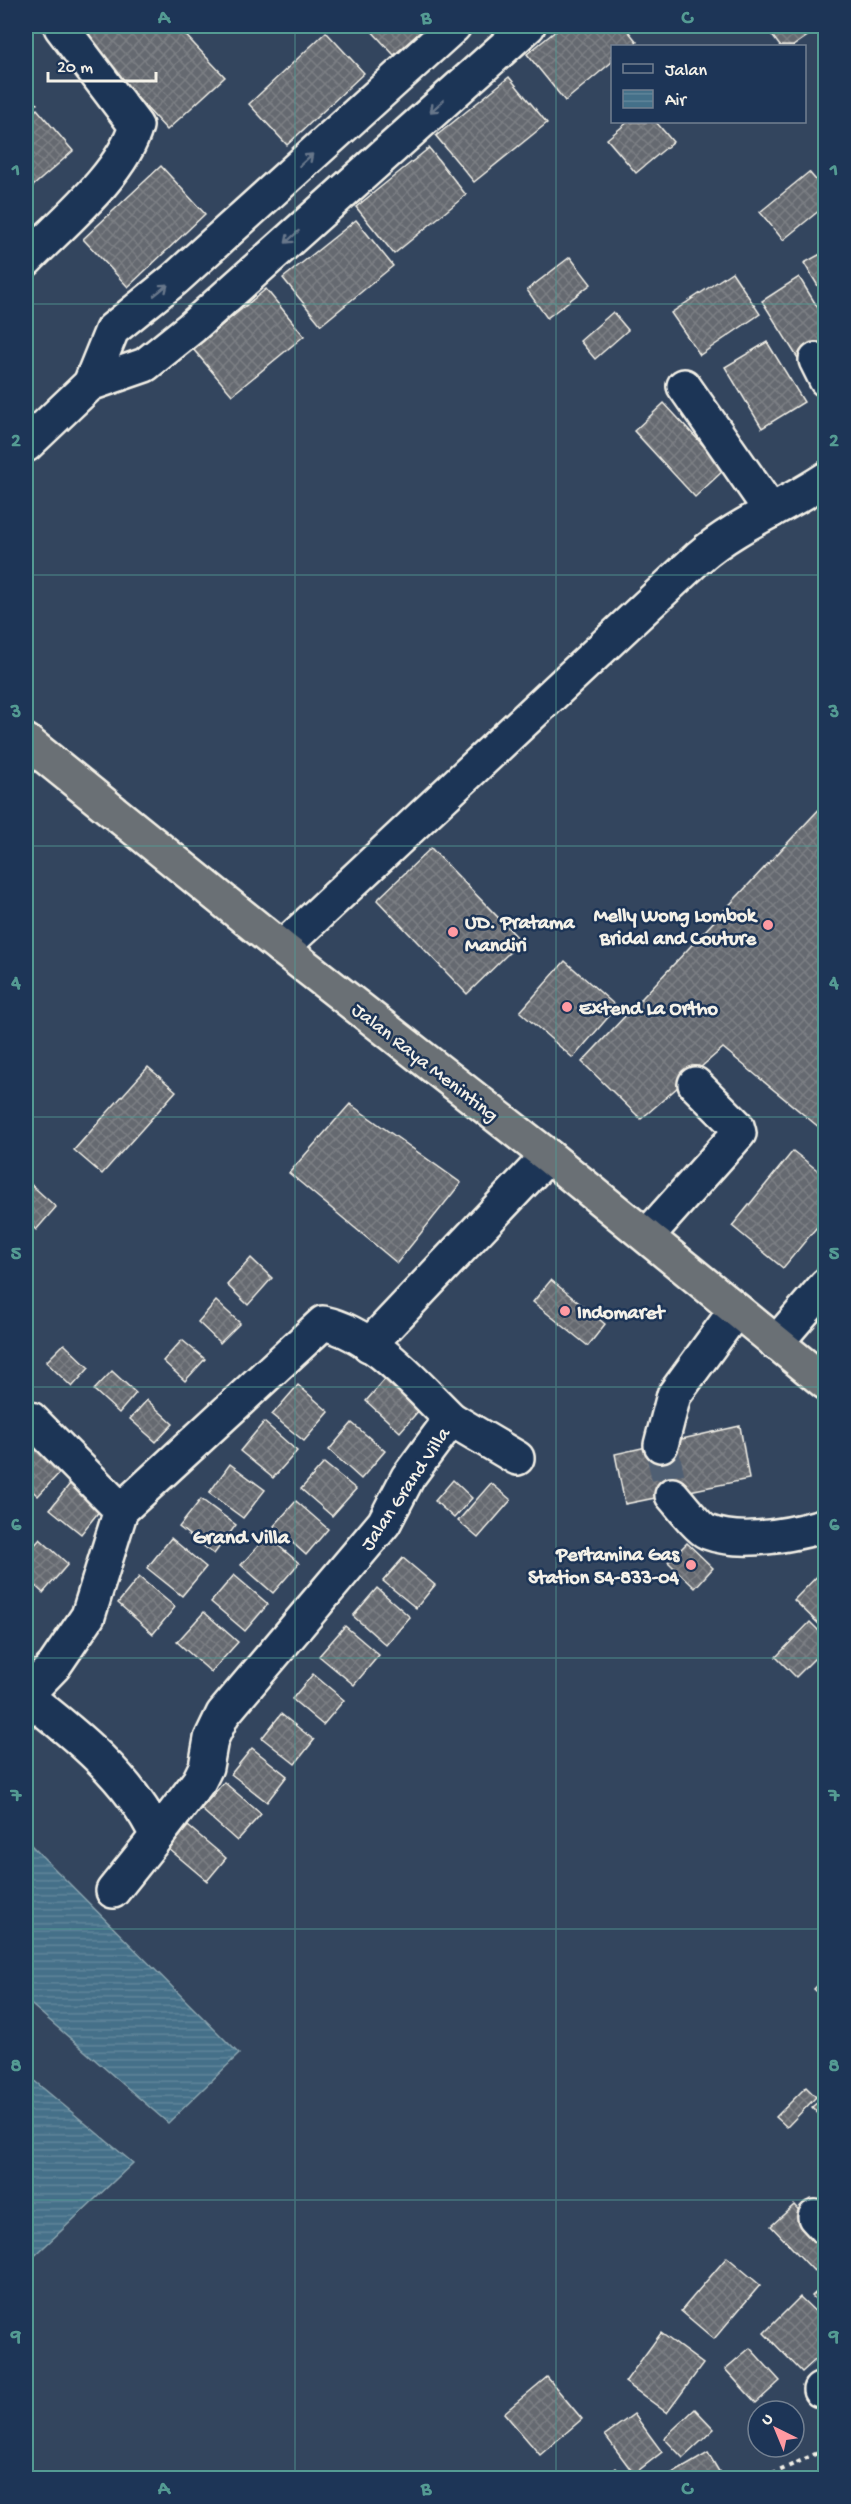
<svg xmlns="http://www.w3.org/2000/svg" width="851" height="2504" font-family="'Gochi Hand',sans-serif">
<defs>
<pattern id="water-rules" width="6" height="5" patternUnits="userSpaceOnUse" patternTransform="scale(1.5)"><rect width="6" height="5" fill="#447089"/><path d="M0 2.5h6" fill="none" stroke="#60859a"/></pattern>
<pattern id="building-cross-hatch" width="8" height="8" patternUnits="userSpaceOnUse" patternTransform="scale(1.5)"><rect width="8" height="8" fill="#65696f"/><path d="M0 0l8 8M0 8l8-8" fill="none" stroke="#7c7f84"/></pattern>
</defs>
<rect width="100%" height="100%" fill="#33455e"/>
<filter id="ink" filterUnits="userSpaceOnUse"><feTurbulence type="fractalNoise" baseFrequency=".0167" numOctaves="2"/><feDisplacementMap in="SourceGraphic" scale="12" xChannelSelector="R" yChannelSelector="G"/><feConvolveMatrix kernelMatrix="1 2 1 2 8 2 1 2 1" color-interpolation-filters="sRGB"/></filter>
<g filter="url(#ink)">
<!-- water -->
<g fill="url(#water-rules)" stroke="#8aa4af" stroke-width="1.5">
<path d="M26,1840L239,2054L168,2123L26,2000Z"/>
<path d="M26,2074L133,2163L26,2264Z"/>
</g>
<!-- building -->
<g fill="url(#building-cross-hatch)" stroke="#f4f1e8" stroke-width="1.5">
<path d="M71,26H177L225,77L167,130Z"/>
<path d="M367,26H427L394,55Z"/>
<path d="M562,26H624L637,42L632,46H612V62L565,101L527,54Z"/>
<path d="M765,26H822L793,46H780Z"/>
<path d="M326,32L364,73L287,145L249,104Z"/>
<path d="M509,77L547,123L474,182L436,136Z"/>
<path d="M26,90L37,104L26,114Z"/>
<path d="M37,109L73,151L26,192V119Z"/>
<path d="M628,122H656L673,142L636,173L607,139Z"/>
<path d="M429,148L466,195L394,254L356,207Z"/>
<path d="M161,166L205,214L128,287L83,239Z"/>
<path d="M809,172L826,192V205L783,240L760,212Z"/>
<path d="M356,220L393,266L321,325L283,278Z"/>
<path d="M826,251V299L804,263Z"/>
<path d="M570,257L591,284L547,318L527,290Z"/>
<path d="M732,272L760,314L700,355L671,313Z"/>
<path d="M799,277L826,321V344L799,360L762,301Z"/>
<path d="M266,289L304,336L232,395L193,349Z"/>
<path d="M613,312L628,330L595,359L580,341Z"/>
<path d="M767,342L804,402L762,428L725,367Z"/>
<path d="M664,403L725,469L695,497L634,431Z"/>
<path d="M826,802V1133L723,1048L641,1119L582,1062Z"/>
<path d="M431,848L521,941L467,994L377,900Z"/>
<path d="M565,961L617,1007L573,1058L520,1012Z"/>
<path d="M148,1067L176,1091L102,1174L74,1150Z"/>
<path d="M350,1104L461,1183L397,1263L289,1173Z"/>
<path d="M793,1151L826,1177V1216L783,1268L732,1226Z"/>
<path d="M26,1180L56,1207L36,1230L26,1220Z"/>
<path d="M251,1258L272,1278L248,1305L227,1285Z"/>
<path d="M551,1280L605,1324L588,1346L533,1302Z"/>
<path d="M216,1301L240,1323L220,1343L198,1322Z"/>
<path d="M182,1340L205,1359L185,1381L163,1361Z"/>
<path d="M64,1344L89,1368L72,1387L46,1362Z"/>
<path d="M393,1370L427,1401L400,1432L366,1401Z"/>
<path d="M112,1371L136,1393L119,1413L94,1390Z"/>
<path d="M298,1385L329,1412L304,1441L272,1415Z"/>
<path d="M147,1400L173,1424L156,1442L130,1419Z"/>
<path d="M264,1422L297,1451L273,1478L240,1451Z"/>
<path d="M352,1423L385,1451L361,1479L329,1450Z"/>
<path d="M740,1426L749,1479L625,1504L615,1454Z"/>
<path d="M32,1446L61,1471L38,1496L26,1485V1453Z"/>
<path d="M324,1463L356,1489L332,1516L301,1489Z"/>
<path d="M230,1464L265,1490L243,1518L209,1493Z"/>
<path d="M73,1480L104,1505L81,1534L50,1509Z"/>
<path d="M453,1480L472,1498L454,1518L435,1501Z"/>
<path d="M491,1483L511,1500L478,1538L458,1521Z"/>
<path d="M201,1499L236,1525L214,1554L179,1527Z"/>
<path d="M296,1501L328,1529L306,1555L274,1526Z"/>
<path d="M267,1536L299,1563L273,1593L241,1565Z"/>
<path d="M171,1538L206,1567L182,1596L147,1568Z"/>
<path d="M40,1539L68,1564L43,1593L26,1577V1555Z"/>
<path d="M687,1543L713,1568L695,1588L668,1562Z"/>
<path d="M403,1558L435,1585L416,1608L383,1581Z"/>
<path d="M826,1567V1631L794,1600Z"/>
<path d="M234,1575L268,1604L245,1631L211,1602Z"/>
<path d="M139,1577L175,1607L153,1634L118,1603Z"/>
<path d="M377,1588L410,1617L386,1645L353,1616Z"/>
<path d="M204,1612L238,1642L211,1672L177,1642Z"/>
<path d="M810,1622L826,1638V1647L796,1677L776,1657Z"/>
<path d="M345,1626L379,1655L354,1685L319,1656Z"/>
<path d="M313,1674L344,1700L323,1725L292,1699Z"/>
<path d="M281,1714L314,1740L295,1764L262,1738Z"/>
<path d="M252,1748L287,1776L267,1802L231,1774Z"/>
<path d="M224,1782L261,1814L237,1841L201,1809Z"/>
<path d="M188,1826L226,1858L207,1881L169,1849Z"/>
<path d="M826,1977V2000L814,1989Z"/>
<path d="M806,2087L816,2097L787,2127L776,2117Z"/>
<path d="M826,2095V2122L812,2107Z"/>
<path d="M794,2205L826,2239V2260L814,2271L771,2226Z"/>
<path d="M727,2257L760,2285L714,2339L681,2311Z"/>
<path d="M826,2283V2309L812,2296Z"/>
<path d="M800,2297L826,2322V2350L802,2372L764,2333Z"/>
<path d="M661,2333L703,2364L667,2413L625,2382Z"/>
<path d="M750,2348L780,2381L756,2403L725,2369Z"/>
<path d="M547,2377L582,2419L540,2455L504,2413Z"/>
<path d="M695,2409L714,2429L683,2458L664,2438Z"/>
<path d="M634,2414L662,2452L634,2474L605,2435Z"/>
<path d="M708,2453L723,2478H665Z"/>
<path d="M616,2468L626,2478H605Z"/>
</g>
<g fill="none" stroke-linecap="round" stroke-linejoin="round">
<!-- minor-tunnel -->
<path stroke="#505f73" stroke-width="33" stroke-dasharray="33 16" stroke-linecap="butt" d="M661,1445L672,1495"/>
<!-- minor casing -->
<g stroke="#f4f1e8" stroke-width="38">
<g id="minor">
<path d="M26,260C62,223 122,175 136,126L61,27"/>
<path d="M816,360L826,380"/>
<path d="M90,384L145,365L191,328L528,26"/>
<path d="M684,386L771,511"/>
<path d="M26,445L90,384L112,330L175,279L454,26"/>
<path d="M282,948L699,557C737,524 784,507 826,479"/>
<path d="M647,1236L739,1133L737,1126L695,1084"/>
<path d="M776,1343L826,1285"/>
<path d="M369,1345L548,1156"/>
<path d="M31,1419L121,1510"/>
<path d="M451,1419L517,1458"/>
<path d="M661,1445L674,1395L736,1310"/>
<path d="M672,1495C680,1504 698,1528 707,1532C741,1545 791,1535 826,1525"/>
<path d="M26,1695L54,1666L88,1616L121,1510L323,1323C374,1334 415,1384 451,1419L408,1477L384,1523L223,1714L211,1739L206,1767L199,1781L157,1836C130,1778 75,1734 26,1696"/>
<path d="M113,1891L157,1836"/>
<path d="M815,2217L826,2229"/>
<path d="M820,2390L826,2389"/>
</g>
</g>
<!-- highway casing -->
<g stroke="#f4f1e8" stroke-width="38">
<path id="highway" d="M26,741L282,948L548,1156L826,1383"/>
</g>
<!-- path -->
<path stroke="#f4f1e8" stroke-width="4" stroke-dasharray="4.5 4.5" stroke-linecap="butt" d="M764,2478L826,2449"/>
<!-- minor -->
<use href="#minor" stroke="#1d3557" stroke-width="33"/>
<!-- highway -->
<use href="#highway" stroke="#6b7074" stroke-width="33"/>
</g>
<!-- one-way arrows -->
<defs><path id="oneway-shaft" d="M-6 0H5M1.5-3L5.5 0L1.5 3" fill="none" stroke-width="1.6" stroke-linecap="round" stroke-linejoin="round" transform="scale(1.5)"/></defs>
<g stroke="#68778a">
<use href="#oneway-shaft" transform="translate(437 106) rotate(138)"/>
<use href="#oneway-shaft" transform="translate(306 160) rotate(-42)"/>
<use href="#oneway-shaft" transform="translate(292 237) rotate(138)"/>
<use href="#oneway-shaft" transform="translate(161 290) rotate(-39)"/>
</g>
</g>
<!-- grid -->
<path fill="none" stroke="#549b93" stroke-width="1.5" stroke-opacity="0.55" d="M295,26V2478M556,26V2478M26,304H826M26,575H826M26,846H826M26,1117H826M26,1387H826M26,1658H826M26,1929H826M26,2200H826"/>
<!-- markers -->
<g fill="#ff9aa2" stroke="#1d3557" stroke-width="2">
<circle cx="768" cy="925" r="6"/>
<circle cx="453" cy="932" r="6"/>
<circle cx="567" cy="1007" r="6"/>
<circle cx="565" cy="1311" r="6"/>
<circle cx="691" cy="1565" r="6"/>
</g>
<g text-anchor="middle" stroke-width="5" stroke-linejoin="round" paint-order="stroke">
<!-- poi labels -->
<g font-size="20" font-weight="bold" fill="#f4f1e8" stroke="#1d3557" text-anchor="start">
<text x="756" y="921" text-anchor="end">Melly Wong Lombok<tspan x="756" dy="23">Bridal and Couture</tspan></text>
<text x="465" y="928">UD. Pratama<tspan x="465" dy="23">Mandiri</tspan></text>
<text x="579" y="1014">Extend La Ortho</text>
<text x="577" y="1318">Indomaret</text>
<text x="679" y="1560" text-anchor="end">Pertamina Gas<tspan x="679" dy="23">Station 54-833-04</tspan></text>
</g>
<!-- street labels -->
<g font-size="20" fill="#f4f1e8" stroke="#1d3557">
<text transform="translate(426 1061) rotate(38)" y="7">Jalan Raya Meninting</text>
<text transform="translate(404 1488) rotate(-56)" y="7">Jalan Grand Villa</text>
</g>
<!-- neighbourhood labels -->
<g font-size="21" font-weight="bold" fill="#f4f1e8" stroke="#1d3557">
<text x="241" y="1543">Grand Villa</text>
</g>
</g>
<!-- margin -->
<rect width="851" height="2504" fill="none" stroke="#1d3557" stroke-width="66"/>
<!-- legend -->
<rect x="611" y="45" width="195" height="78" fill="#1d3557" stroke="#738091" stroke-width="1.5"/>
<rect x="623" y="64" width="30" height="9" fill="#1d3557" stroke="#738091" stroke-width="1.5"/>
<text x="665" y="75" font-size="18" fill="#f4f1e8">Jalan</text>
<rect x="623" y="90" width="30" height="18" fill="url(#water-rules)" stroke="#738091" stroke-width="1.5"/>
<text x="665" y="105" font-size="18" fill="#f4f1e8">Air</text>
<!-- north arrow -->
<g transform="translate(776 2429) rotate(317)"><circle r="28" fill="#1d3557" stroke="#738091" stroke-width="1.5"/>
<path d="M0-4.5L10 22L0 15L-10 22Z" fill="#ff9aa2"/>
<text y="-9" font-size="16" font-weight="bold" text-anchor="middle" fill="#f4f1e8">U</text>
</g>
<!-- scale -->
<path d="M48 72v9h108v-9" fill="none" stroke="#f4f1e8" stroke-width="3"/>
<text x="57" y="72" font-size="18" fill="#f4f1e8" stroke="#1d3557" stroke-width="4.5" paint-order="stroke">20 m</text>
<rect x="33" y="33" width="785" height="2438" fill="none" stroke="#549b93" stroke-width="2"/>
<g font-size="20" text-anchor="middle" font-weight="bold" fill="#549b93">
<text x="164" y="23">A</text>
<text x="426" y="23">B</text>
<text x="687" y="23">C</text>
<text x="16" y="175">1</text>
<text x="834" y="175">1</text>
<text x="16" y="446">2</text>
<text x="834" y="446">2</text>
<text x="16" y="717">3</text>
<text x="834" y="717">3</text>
<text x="16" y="988">4</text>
<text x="834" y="988">4</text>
<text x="16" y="1259">5</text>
<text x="834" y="1259">5</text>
<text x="16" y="1530">6</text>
<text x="834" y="1530">6</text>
<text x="16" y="1801">7</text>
<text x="834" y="1801">7</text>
<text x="16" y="2071">8</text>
<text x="834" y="2071">8</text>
<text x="16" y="2342">9</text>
<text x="834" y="2342">9</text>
<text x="164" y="2494">A</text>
<text x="426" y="2494">B</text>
<text x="687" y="2494">C</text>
</g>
</svg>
